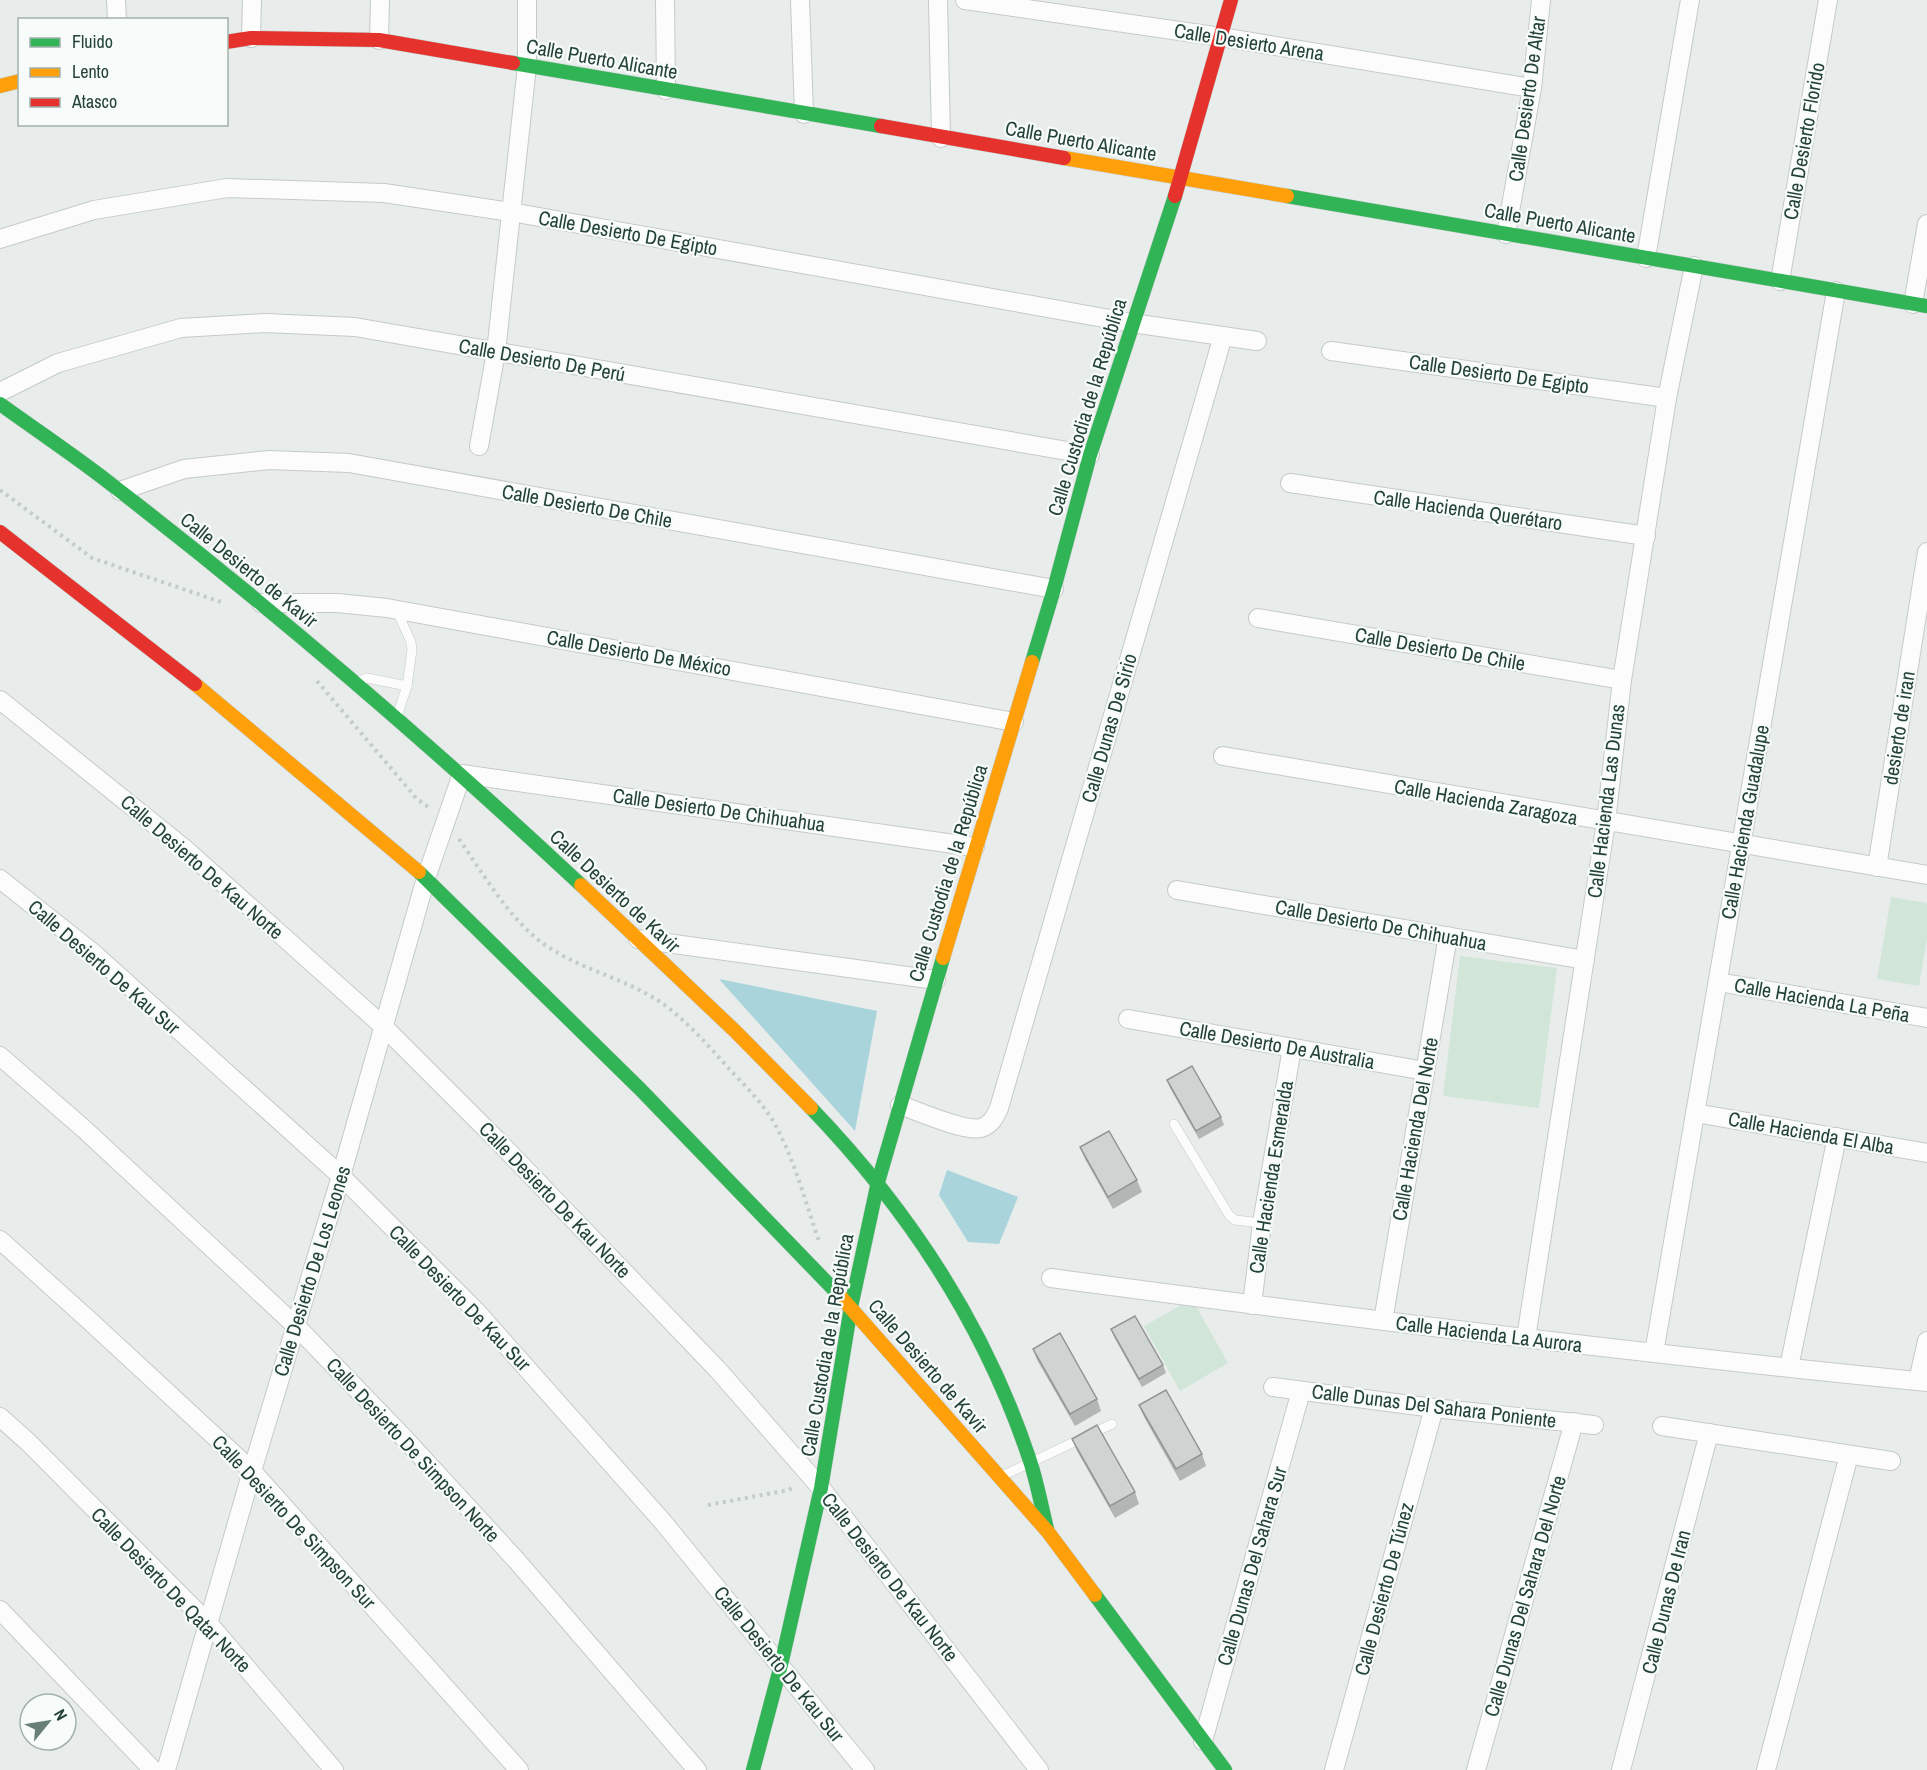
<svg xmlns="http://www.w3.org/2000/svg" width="1927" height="1770" font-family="'Archivo Narrow',sans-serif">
<rect width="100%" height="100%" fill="#e8edeb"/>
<!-- green -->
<g fill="#d1e6d8">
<path d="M1891,897L1927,903V939L1919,986L1877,979Z"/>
<path d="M1460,956L1557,968L1539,1108L1443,1096Z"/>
<path d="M1192,1299L1228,1363L1180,1391L1144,1326Z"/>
</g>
<!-- water -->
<g fill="#a9d4db">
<path d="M719,979L877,1011L855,1131Z"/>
<path d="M947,1170L1018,1197L999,1244L968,1242L939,1195Z"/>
</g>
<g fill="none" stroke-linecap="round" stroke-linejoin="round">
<!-- lane casing -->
<g stroke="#c5cac8" stroke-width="10">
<g id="lane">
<path d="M396,609L411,642L412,650L407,686"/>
<path d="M360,681L367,678L407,686L397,716"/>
<path d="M1174,1124L1229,1215L1235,1220L1262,1223"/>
<path d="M1000,1477L1112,1424"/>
</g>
</g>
<!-- street casing -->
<g stroke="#c5cac8" stroke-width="20">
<g id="street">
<path d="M116,0L117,20"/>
<path d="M665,0L666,90"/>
<path d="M800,0L804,114"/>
<path d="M938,0L941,138"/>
<path d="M965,0L1221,37L1532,88"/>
<path d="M251,38L252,0"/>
<path d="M379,40L380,0"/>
<path d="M1506,234L1532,88L1541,0"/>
<path d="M0,239L94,210L227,188L384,193L511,212L1132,323L1257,341"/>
<path d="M1646,258L1690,0"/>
<path d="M1780,281L1828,0"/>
<path d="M1913,304L1927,224"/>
<path d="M1331,351L1667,398"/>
<path d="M0,392L58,363L181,328L265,323L355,327L1090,455"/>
<path d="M479,446L496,352L527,66V0"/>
<path d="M1290,483L1646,536"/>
<path d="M120,491L184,469L269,460L349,463L1054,589"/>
<path d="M261,603H337L387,608L1014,722"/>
<path d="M1258,618L1622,680"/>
<path d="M0,700L185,849L383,1026L501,1144L718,1370L821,1488L1039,1770"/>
<path d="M1223,756L1927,875"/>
<path d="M1877,867L1927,552"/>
<path d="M0,879L92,952L341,1176L476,1311L663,1522L865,1770"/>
<path d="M1177,890L1585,960"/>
<path d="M638,939L936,980"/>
<path d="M1718,982L1927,1018"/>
<path d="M1128,1019L1425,1071"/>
<path d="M0,1056L84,1129L297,1327L406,1440L517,1561L697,1770"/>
<path d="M900,1105C918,1111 964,1132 981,1128C991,1125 995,1117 999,1108L1223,336"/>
<path d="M1695,1113L1927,1153"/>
<path d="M0,1240L91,1322L252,1471L519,1770"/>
<path d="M1051,1278C1343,1317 1634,1353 1927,1382"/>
<path d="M1252,1305L1262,1223L1292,1048"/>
<path d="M1383,1321L1448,936"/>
<path d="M1526,1338L1606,822L1622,680L1667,398L1694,266"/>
<path d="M1654,1353L1836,291"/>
<path d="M1789,1367L1837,1137"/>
<path d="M1918,1381L1927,1341"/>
<path d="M1273,1387L1434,1408L1594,1425"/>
<path d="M0,1417L29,1443L209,1624L334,1770"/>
<path d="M1662,1426L1891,1461"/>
<path d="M0,1610L153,1770"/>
<path d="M1203,1741L1301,1391"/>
<path d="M166,1770L252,1471L341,1176L426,878L462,774L975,847"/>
<path d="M1334,1770L1434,1408"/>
<path d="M1476,1770L1574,1422"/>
<path d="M1621,1770L1709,1433"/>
<path d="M1766,1770L1849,1455"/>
</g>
</g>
<!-- fast casing -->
<g stroke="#c3cbc8" stroke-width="15">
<g id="fast">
<path d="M513,63L881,126"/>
<path d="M1287,196L1927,306"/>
<path d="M0,404C36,430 72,454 107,481C272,608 429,743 581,885"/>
<path d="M1032,662L1054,589L1090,455L1175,196"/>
<path d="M419,872L641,1090L840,1296"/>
<path d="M811,1108C907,1208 985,1326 1029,1458C1037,1481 1041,1505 1047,1529"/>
<path d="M1095,1595L1225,1770"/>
<path d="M753,1770L781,1665L821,1488L851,1307L878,1182L943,958"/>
</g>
</g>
<!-- slow casing -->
<g stroke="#c3cbc8" stroke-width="15">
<g id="slow">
<path d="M0,86L20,81"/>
<path d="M1064,158L1287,196"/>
<path d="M195,684L419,872"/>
<path d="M581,885L736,1032L811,1108"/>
<path d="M943,958L1032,662"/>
<path d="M840,1296L1048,1532L1095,1595"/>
</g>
</g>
<!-- jam casing -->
<g stroke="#c3cbc8" stroke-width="15">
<g id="jam">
<path d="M226,42L251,38L379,40L513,63"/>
<path d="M881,126L1064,158"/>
<path d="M1175,196L1231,0"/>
<path d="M0,532L195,684"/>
</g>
</g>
<!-- path -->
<g stroke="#c3ccca" stroke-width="4" stroke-dasharray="3 4.5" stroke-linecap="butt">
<path d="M0,490L92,558L224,603"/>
<path d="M317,681L417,799L431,809"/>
<path d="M459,839C482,872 508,917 541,942C578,970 628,978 666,1006C691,1025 712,1050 733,1073C750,1091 767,1108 778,1130C796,1165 806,1204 819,1241"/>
<path d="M708,1505L789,1490L795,1486"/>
</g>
<!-- lane -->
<use href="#lane" stroke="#fcfcfc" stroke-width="9"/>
<!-- street -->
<use href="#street" stroke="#fcfcfc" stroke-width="18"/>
<!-- fast -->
<use href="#fast" stroke="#30b455" stroke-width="14"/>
<!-- slow -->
<use href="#slow" stroke="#ff9f0a" stroke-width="14"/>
<!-- jam -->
<use href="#jam" stroke="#e5322d" stroke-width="14"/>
</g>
<!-- wall -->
<g fill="#b2b6b5">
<path d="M1167,1080L1221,1117L1224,1125L1199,1139L1170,1088Z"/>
<path d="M1080,1147L1137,1180L1142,1192L1113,1209L1085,1159Z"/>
<path d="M1111,1329L1163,1365L1166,1373L1142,1387L1114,1337Z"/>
<path d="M1033,1349L1097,1399L1101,1411L1075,1426L1037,1360Z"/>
<path d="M1139,1405L1202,1454L1206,1466L1180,1481L1144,1417Z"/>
<path d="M1072,1439L1135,1492L1139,1504L1115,1518L1077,1451Z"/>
</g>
<!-- building -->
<g fill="#cfd4d2" stroke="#919493" stroke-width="1.5">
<path d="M1192,1066L1221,1117L1196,1131L1167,1080Z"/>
<path d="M1109,1131L1137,1180L1108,1197L1080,1147Z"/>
<path d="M1135,1316L1163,1365L1139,1379L1111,1329Z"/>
<path d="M1060,1333L1097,1399L1070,1414L1033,1349Z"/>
<path d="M1166,1390L1202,1454L1176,1469L1139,1405Z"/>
<path d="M1097,1425L1135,1492L1110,1506L1072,1439Z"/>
</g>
<g text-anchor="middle" stroke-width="4.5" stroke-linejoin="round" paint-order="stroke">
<!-- street labels -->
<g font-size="20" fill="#24423a" stroke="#f7fbf9">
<text transform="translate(1249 42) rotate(9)" y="7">Calle Desierto Arena</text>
<text transform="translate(602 59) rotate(10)" y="7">Calle Puerto Alicante</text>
<text transform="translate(1527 99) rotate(-82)" y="7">Calle Desierto De Altar</text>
<text transform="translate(1081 141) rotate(10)" y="7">Calle Puerto Alicante</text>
<text transform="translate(1804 141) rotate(-80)" y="7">Calle Desierto Florido</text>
<text transform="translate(1560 223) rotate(10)" y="7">Calle Puerto Alicante</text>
<text transform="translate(628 233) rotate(10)" y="7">Calle Desierto De Egipto</text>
<text transform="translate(542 360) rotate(10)" y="7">Calle Desierto De Perú</text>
<text transform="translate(1499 374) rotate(8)" y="7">Calle Desierto De Egipto</text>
<text transform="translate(1087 407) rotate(-73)" y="7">Calle Custodia de la República</text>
<text transform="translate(587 506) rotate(10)" y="7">Calle Desierto De Chile</text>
<text transform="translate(1468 510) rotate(8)" y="7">Calle Hacienda Querétaro</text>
<text transform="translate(249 570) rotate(39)" y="7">Calle Desierto de Kavir</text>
<text transform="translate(1440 649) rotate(10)" y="7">Calle Desierto De Chile</text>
<text transform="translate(639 653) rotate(10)" y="7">Calle Desierto De México</text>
<text transform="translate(1109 728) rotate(-74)" y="7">Calle Dunas De Sirio</text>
<text transform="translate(1899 728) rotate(-81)" y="7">desierto de iran</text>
<text transform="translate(1606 801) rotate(-83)" y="7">Calle Hacienda Las Dunas</text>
<text transform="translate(1486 802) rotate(10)" y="7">Calle Hacienda Zaragoza</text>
<text transform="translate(719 810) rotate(8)" y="7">Calle Desierto De Chihuahua</text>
<text transform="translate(1745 822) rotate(-80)" y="7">Calle Hacienda Guadalupe</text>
<text transform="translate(202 867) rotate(41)" y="7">Calle Desierto De Kau Norte</text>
<text transform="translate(948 873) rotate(-73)" y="7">Calle Custodia de la República</text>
<text transform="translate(615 891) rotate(43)" y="7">Calle Desierto de Kavir</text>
<text transform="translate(1381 925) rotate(10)" y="7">Calle Desierto De Chihuahua</text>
<text transform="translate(104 967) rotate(41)" y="7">Calle Desierto De Kau Sur</text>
<text transform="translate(1822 1000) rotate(10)" y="7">Calle Hacienda La Peña</text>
<text transform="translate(1277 1045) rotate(10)" y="7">Calle Desierto De Australia</text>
<text transform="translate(1415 1129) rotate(-80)" y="7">Calle Hacienda Del Norte</text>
<text transform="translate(1811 1133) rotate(10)" y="7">Calle Hacienda El Alba</text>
<text transform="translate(1271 1177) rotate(-81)" y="7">Calle Hacienda Esmeralda</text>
<text transform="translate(555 1200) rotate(46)" y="7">Calle Desierto De Kau Norte</text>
<text transform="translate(312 1271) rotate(-73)" y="7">Calle Desierto De Los Leones</text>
<text transform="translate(460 1298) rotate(46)" y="7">Calle Desierto De Kau Sur</text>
<text transform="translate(1489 1334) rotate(7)" y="7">Calle Hacienda La Aurora</text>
<text transform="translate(827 1345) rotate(-80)" y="7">Calle Custodia de la República</text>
<text transform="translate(928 1366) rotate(49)" y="7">Calle Desierto de Kavir</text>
<text transform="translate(1434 1406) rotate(7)" y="7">Calle Dunas Del Sahara Poniente</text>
<text transform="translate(413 1450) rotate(47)" y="7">Calle Desierto De Simpson Norte</text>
<text transform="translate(294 1522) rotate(47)" y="7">Calle Desierto De Simpson Sur</text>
<text transform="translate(1252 1566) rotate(-74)" y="7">Calle Dunas Del Sahara Sur</text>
<text transform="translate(890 1577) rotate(52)" y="7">Calle Desierto De Kau Norte</text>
<text transform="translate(1384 1589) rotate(-75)" y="7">Calle Desierto De Túnez</text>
<text transform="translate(171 1590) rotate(46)" y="7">Calle Desierto De Qatar Norte</text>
<text transform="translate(1525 1596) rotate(-74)" y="7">Calle Dunas Del Sahara Del Norte</text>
<text transform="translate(1666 1602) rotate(-76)" y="7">Calle Dunas De Iran</text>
<text transform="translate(779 1664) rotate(51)" y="7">Calle Desierto De Kau Sur</text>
</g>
</g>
<!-- legend -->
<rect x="18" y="18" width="210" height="108" fill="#f7fbf9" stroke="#a3b1ad" stroke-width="1.5"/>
<rect x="30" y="38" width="30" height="9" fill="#30b455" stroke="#a3b1ad" stroke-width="1.5"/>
<text x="72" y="48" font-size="18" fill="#24423a">Fluido</text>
<rect x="30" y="68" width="30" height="9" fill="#ff9f0a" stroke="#a3b1ad" stroke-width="1.5"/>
<text x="72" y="78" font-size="18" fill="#24423a">Lento</text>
<rect x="30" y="98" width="30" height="9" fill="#e5322d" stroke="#a3b1ad" stroke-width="1.5"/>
<text x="72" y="108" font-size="18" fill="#24423a">Atasco</text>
<!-- north arrow -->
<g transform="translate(48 1722) rotate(60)"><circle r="28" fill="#f7fbf9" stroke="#a3b1ad" stroke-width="1.5"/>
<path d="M0-4.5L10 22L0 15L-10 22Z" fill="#697e78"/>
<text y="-9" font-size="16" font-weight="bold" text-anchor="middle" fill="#24423a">N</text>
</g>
</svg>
